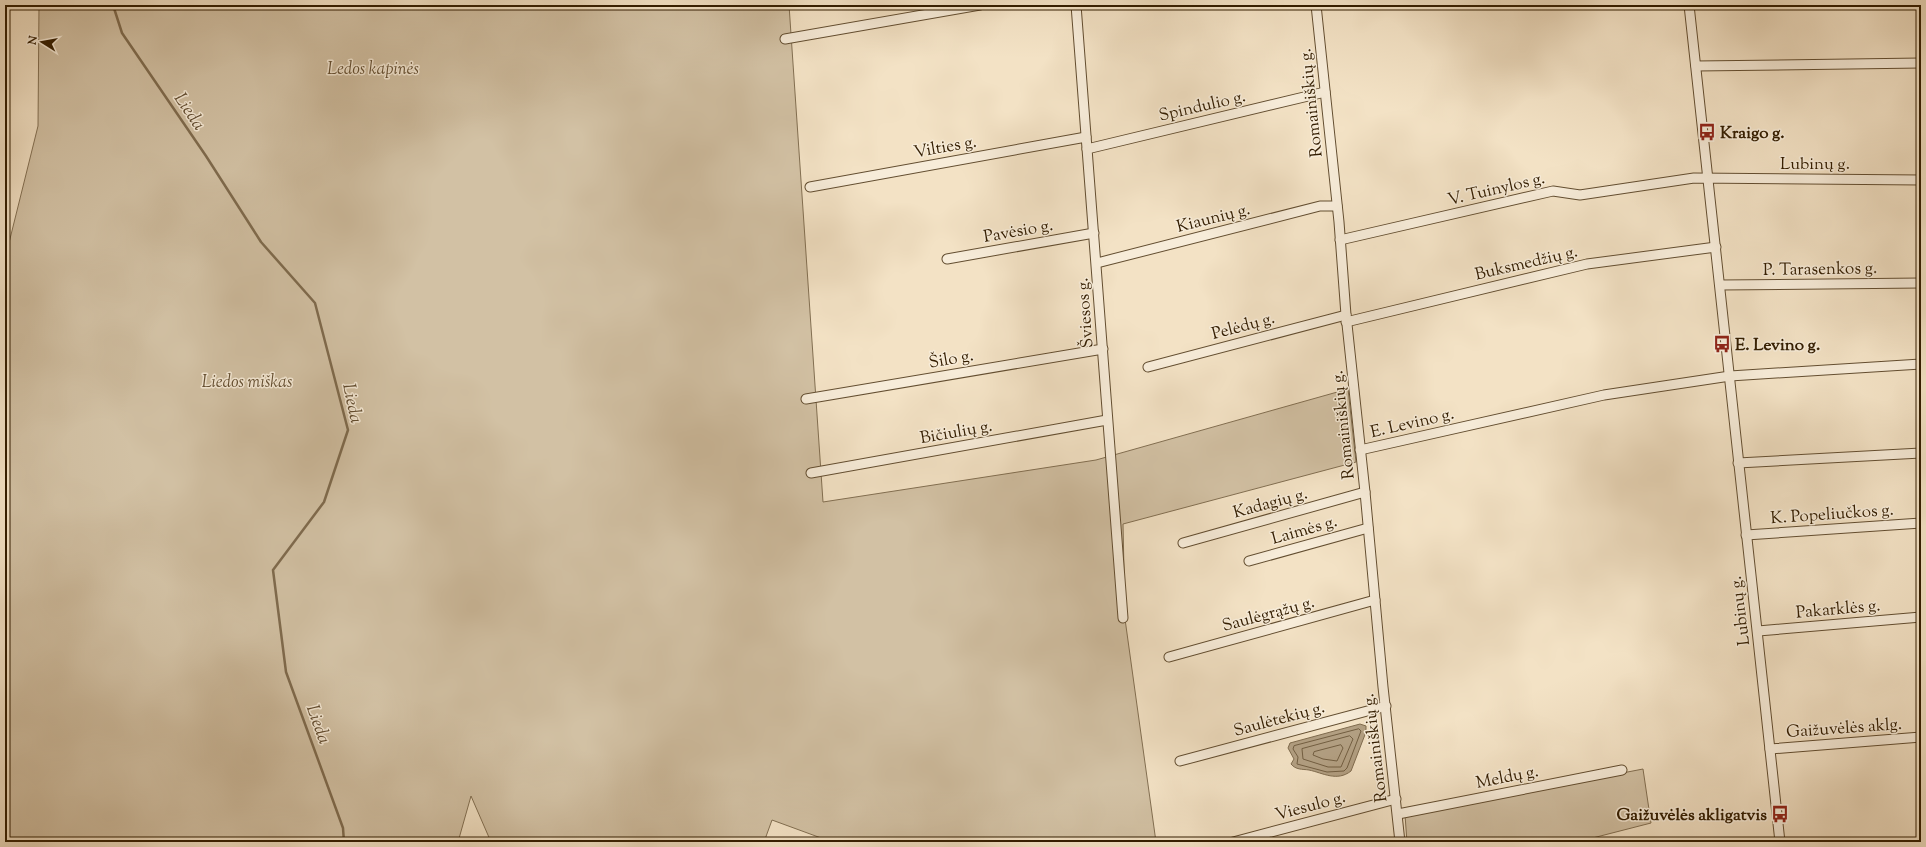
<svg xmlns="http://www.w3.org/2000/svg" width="1926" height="847" font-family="'Sorts Mill Goudy',serif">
<rect width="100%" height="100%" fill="#f3e2c5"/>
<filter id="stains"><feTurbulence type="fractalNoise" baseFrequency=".005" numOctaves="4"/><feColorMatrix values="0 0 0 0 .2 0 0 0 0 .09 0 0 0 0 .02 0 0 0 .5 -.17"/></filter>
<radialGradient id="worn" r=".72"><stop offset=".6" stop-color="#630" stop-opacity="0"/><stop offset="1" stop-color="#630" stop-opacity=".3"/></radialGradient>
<!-- green -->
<g fill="#d2c1a4" stroke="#826f52">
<path d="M39,5H789L823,502L1096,460L1348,389L1356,462L1123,524L1125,619L1156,842H832L772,820L764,842H491L471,796L458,842H5V259L38,126Z"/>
<path d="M1643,769L1651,823L1577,842H1407L1405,815Z"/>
</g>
<!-- water -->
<path fill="#b29f82" stroke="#7f6b4e" d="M1360,724L1366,726V732L1351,771C1337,782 1323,773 1309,770C1302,769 1296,770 1291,764L1294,759L1288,748L1290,743Z"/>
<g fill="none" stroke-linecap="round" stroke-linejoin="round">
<!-- shore -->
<g stroke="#725e41" stroke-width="1">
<path d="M1359,729L1361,731L1347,768L1344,771L1327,772L1297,764L1298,757L1293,749L1294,746Z"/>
<path d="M1350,736L1353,739L1341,767H1328L1303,759L1302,749Z"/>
<path d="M1341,745L1343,748L1337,761L1323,759L1313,755L1314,752Z"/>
</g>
<!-- stream -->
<path stroke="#7f6b4e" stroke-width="2.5" d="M113,5L122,33L206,156L261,242L315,303L348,430L324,502L273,570L286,672L343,828L344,842"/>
<!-- minor casing -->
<g stroke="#634e31" stroke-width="11">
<g id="minor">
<path d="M1076,5L1123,618"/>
<path d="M1316,5L1339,222L1346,315L1365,492L1383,687L1400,842"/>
<path d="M1689,5L1780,842"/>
<path d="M785,39L980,5"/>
<path d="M1696,66L1921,63"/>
<path d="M1087,149L1325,92"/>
<path d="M810,187L1086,137"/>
<path d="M1340,240L1553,191L1580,195L1694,178L1921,180"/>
<path d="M947,259L1094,233"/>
<path d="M1097,263L1320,206H1337"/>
<path d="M1720,285L1921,283"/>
<path d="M1346,322L1587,264L1716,247"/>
<path d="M1148,367L1346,315"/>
<path d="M806,399L1103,349"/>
<path d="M1360,450L1604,395L1730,376L1921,364"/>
<path d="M1738,463L1921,453"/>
<path d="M811,473L1107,420"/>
<path d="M1746,535L1921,523"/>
<path d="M1183,543L1365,492"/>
<path d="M1249,561L1368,528"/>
<path d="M1758,631L1921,617"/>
<path d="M1169,657L1375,600"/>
<path d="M1770,749L1921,737"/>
<path d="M1180,761L1386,706"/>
<path d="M1398,814L1622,770"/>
<path d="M1233,842L1396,799"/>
</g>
</g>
<!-- minor -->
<use href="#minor" stroke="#f7ecd9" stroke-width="9"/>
</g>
<!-- icons -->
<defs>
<g id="bus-bare" transform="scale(1.38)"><path d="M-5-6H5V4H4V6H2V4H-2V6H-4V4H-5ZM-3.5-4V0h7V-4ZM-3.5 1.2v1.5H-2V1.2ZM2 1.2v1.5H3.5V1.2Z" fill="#8f2418" stroke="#f7ecd9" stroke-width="2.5" paint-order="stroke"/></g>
</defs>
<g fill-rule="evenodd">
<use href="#bus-bare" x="1707" y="132"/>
<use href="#bus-bare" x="1722" y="344"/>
<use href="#bus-bare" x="1780" y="814"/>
</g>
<g text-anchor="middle" stroke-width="3" stroke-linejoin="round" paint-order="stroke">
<!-- park labels -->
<g font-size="17" font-style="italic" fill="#634e31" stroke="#f7ecd9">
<text x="373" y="74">Ledos kapinės</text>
<text x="247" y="387">Liedos miškas</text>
</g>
<!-- street labels -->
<g font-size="17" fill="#331d00" stroke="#f7ecd9">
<text transform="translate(1310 103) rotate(-96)" y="6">Romainiškių g.</text>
<text transform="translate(1202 105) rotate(-13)" y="6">Spindulio g.</text>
<text transform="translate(945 146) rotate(-10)" y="6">Vilties g.</text>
<text x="1815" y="169">Lubinų g.</text>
<text transform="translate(1496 188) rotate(-13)" y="6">V. Tuinylos g.</text>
<text transform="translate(1213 217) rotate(-14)" y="6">Kiaunių g.</text>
<text transform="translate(1018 230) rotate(-10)" y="6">Pavėsio g.</text>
<text transform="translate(1526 262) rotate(-13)" y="6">Buksmedžių g.</text>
<text transform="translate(1820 268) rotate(-1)" y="6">P. Tarasenkos g.</text>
<text transform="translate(1084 313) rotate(-94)" y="6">Šviesos g.</text>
<text transform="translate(1243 325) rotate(-15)" y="6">Pelėdų g.</text>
<text transform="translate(951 358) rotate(-10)" y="6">Šilo g.</text>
<text transform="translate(1412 422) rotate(-13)" y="6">E. Levino g.</text>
<text transform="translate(1342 425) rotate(-96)" y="6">Romainiškių g.</text>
<text transform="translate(956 431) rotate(-10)" y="6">Bičiulių g.</text>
<text transform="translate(1270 502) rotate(-15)" y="6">Kadagių g.</text>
<text transform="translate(1832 513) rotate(-4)" y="6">K. Popeliučkos g.</text>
<text transform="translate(1304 529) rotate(-16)" y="6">Laimės g.</text>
<text transform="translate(1838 608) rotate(-5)" y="6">Pakarklės g.</text>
<text transform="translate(1739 611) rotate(-97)" y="6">Lubinų g.</text>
<text transform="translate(1268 613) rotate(-15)" y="6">Saulėgrąžų g.</text>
<text transform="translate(1279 718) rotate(-15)" y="6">Saulėtekių g.</text>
<text transform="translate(1844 727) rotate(-4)" y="6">Gaižuvėlės aklg.</text>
<text transform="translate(1374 748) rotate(-97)" y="6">Romainiškių g.</text>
<text transform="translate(1507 776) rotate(-11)" y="6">Meldų g.</text>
<text transform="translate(1310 805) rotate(-15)" y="6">Viesulo g.</text>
</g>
<!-- poi labels -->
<g font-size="17" font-weight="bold" fill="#331d00" stroke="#f7ecd9" text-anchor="start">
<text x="1720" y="138">Kraigo g.</text>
<text x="1735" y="350">E. Levino g.</text>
<text x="1767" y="820" text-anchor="end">Gaižuvėlės akligatvis</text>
</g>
<!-- water labels -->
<g font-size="18" font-style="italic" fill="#5f4a2e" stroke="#f7ecd9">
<text transform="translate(190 111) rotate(56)" y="6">Lieda</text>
<text transform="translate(353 403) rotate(78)" y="6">Lieda</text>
<text transform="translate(319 724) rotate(70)" y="6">Lieda</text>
</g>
</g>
<!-- margin -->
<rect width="1926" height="847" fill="none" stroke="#f3e2c5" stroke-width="20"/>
<rect x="6" y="6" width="1914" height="835" fill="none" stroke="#331d00" stroke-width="2"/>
<rect x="10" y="10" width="1906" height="827" fill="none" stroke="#331d00"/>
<!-- north arrow -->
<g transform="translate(42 42) rotate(281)" stroke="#f7ecd9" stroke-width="3" paint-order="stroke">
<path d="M0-3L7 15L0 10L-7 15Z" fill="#331d00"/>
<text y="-6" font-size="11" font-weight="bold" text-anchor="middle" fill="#331d00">N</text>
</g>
<rect width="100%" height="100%" filter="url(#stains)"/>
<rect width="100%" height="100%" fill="url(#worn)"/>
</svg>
